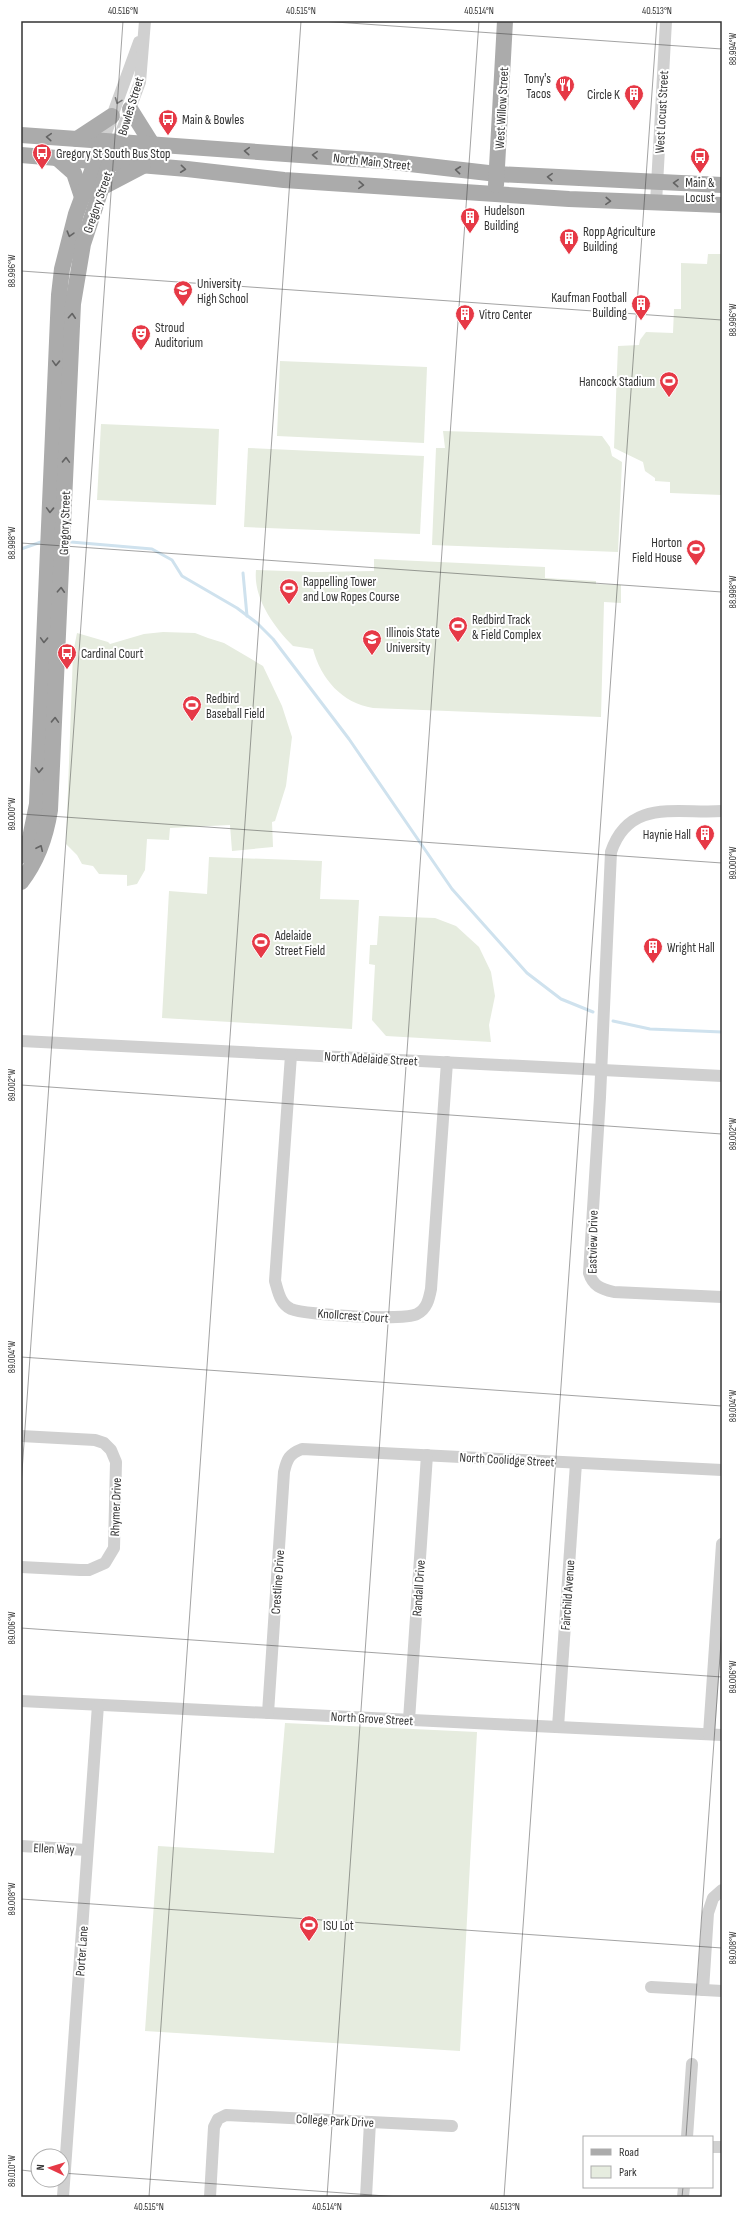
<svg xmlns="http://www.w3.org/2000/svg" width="743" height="2218" font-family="'Sofia Sans Condensed',sans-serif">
<rect width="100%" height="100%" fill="#fff"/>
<!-- green -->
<g fill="#e6ecdf">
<path d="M708,254H722V495L670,493V482L655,481V478L645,471L643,462L614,448L618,346L639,345L640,340L646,332L673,333L674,309H681V263L707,264Z"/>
<path d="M280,361L427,367L424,443L277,436Z"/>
<path d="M101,424L219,429L216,505L97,500Z"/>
<path d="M443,431L602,436L610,447L612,456L622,462L618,552L432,545L436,448H445Z"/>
<path d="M248,448L424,456L420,534L244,527Z"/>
<path d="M374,559L545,567V578L596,581V584L621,585V603L604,602L601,717L373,708C342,703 321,679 313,649L293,646C274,627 253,598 256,570L317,572L374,571Z"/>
<path d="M163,632L195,633L208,638L224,643L263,666L282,706L292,737L286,786L275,821L272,822L273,847L232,851L230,825L170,828L169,840L147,839L145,870L137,884L127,886V875L99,874L93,866L82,864L77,855L66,844L73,653L77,633L108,642L110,644L144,634Z"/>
<path d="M209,857L322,861L320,899L359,900L352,1029L162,1018L169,891L207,894Z"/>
<path d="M379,916L435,918L456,926L479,947L491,972L495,996L489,1025L491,1042L386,1036L372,1020L375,965L369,964L370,945H377Z"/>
<path d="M285,1723L477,1732L460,2051L145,2031L158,1846L274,1853Z"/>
</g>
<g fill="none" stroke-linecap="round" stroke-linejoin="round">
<!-- stream -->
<g stroke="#cfe2ee" stroke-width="3">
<path d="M71,542L152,549L172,560L182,576L237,608L257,623L273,639L349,739L452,889L527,973L561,999L593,1012"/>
<path d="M21,549L41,542"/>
<path d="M243,573L247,616"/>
<path d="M613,1021L650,1029L722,1032"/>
</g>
<!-- minor -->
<g stroke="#d0d0d0" stroke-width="12">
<path d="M103,141L139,42"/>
<path d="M110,162L140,82L145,21"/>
<path d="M656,203L666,21"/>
<path d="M722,811C677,814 629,798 611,852L600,1097L589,1273C593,1286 601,1289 614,1292L722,1297"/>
<path d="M21,1041L722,1076"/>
<path d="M291,1055L275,1281C278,1291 280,1304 291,1309C306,1315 404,1321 417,1314C427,1309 429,1299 431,1289L447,1062"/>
<path d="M21,1436L95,1440L104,1443L111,1450L116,1462L114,1548L105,1563L89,1570H80L21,1567"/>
<path d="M21,1701L722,1735"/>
<path d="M268,1713L284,1472C287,1459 289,1454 302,1449L722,1470"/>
<path d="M409,1720L427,1455"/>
<path d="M558,1727L576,1463"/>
<path d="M709,1734L722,1544"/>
<path d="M21,1846L87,1850"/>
<path d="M651,1987L722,1991"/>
<path d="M703,1990L708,1913L713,1898L722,1890"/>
<path d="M687,2137L692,2064"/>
<path d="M712,2147H722"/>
<path d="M63,2197L98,1705"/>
<path d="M210,2197L214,2127L218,2119L226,2115L452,2126"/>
<path d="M366,2197L370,2122"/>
<path d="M683,2197L684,2187"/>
</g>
<!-- major -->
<g stroke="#ababab" stroke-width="16">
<path d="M130,109L152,144"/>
<path d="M21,135L384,161L497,174L722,185"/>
<path d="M77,139L112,116"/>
<path d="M21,155L187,169L284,180L569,199L722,205"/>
<path d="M57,158L74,173L82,197"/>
<path d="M496,185L505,21"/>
<path d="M101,188L143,166"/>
<path d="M21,856L30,838L37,804L59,295L62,269L76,214L103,141"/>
<path d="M21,882C38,860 46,836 50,810L73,304L83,244L110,162"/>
</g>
</g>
<!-- one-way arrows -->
<defs><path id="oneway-chevron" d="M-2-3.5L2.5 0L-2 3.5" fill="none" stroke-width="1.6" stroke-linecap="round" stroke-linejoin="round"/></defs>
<use stroke="#7a7a7a" href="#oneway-chevron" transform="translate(118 101) rotate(111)"/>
<g stroke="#636363">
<use href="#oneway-chevron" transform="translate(49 137) rotate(-176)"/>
<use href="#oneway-chevron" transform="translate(247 151) rotate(-176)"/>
<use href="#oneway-chevron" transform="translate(315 155) rotate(-176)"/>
<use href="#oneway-chevron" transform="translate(183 169) rotate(6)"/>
<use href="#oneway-chevron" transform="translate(458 170) rotate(-174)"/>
<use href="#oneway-chevron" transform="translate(550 177) rotate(-177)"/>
<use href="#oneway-chevron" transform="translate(676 183) rotate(-177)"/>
<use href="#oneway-chevron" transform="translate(361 185) rotate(4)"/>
<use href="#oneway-chevron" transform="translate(608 201) rotate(3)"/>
<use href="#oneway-chevron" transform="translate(70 234) rotate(106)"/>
<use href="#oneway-chevron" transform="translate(72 316) rotate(-86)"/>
<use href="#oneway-chevron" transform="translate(56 363) rotate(92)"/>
<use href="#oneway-chevron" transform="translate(66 460) rotate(-88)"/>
<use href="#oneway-chevron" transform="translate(50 510) rotate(92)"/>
<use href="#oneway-chevron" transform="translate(61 590) rotate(-87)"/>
<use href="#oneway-chevron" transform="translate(44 640) rotate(92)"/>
<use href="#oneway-chevron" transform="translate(55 720) rotate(-88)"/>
<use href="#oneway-chevron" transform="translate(39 770) rotate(92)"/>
<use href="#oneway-chevron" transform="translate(40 848) rotate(-65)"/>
</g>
<!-- ticks -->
<path fill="none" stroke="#333" stroke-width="1" stroke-opacity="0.45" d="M321,21L722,49M21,271L722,320M21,543L722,592M21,814L722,863M21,1085L722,1134M21,1357L722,1406M21,1486L123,21M21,1628L722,1677M21,1899L722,1948M686,2137L722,1628M21,2170L38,2172M62,2173L400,2197M149,2197L301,21M327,2197L479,21M504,2197L657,21M682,2197L683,2187"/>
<!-- icons -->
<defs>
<g id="restaurant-pin" transform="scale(1)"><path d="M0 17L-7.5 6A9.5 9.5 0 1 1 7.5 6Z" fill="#e63946" stroke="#fff"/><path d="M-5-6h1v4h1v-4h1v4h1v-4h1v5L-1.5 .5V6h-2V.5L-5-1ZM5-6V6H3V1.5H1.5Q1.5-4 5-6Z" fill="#fff"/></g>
<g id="building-pin" transform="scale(1)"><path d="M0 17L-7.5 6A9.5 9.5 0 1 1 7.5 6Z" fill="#e63946" stroke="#fff"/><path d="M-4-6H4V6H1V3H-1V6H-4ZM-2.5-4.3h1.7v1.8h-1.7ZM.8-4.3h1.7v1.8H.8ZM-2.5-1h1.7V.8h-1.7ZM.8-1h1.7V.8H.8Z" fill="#fff"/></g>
<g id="bus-pin" transform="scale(1)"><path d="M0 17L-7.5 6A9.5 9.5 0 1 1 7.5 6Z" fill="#e63946" stroke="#fff"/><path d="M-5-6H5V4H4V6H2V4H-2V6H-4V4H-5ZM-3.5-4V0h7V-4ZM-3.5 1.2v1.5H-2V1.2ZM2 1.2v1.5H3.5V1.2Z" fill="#fff"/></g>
<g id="school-pin" transform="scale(1)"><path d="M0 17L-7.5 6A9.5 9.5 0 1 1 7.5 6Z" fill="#e63946" stroke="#fff"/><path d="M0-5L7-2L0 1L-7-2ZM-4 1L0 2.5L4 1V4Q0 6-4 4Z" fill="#fff"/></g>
<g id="theatre-pin" transform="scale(1)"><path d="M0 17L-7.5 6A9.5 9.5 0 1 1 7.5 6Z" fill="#e63946" stroke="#fff"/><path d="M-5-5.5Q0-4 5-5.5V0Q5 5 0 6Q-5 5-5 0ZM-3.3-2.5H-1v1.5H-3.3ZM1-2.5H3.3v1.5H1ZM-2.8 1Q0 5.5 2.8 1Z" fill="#fff"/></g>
<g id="stadium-pin" transform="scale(1)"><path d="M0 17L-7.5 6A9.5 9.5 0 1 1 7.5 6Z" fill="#e63946" stroke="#fff"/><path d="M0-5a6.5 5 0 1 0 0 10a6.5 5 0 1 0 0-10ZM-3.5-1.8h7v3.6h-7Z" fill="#fff"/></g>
<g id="university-pin" transform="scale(1)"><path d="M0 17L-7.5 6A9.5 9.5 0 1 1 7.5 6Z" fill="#e63946" stroke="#fff"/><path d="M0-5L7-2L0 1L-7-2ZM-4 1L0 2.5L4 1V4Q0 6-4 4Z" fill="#fff"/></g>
</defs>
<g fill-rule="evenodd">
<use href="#restaurant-pin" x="565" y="85"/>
<use href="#building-pin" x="634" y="94"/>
<use href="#bus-pin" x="168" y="119"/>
<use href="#bus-pin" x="42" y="153"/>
<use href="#bus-pin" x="700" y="157"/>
<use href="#building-pin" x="470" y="217"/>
<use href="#building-pin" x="569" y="238"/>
<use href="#school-pin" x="183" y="290"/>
<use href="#building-pin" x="641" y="304"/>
<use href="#building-pin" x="465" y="314"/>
<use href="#theatre-pin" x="141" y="334"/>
<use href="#stadium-pin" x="669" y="381"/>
<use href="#stadium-pin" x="696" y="549"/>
<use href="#stadium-pin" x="289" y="588"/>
<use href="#stadium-pin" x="458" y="626"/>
<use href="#university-pin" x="372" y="639"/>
<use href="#bus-pin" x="67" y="653"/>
<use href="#stadium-pin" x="192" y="705"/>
<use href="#building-pin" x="705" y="834"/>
<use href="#stadium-pin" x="261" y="942"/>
<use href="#building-pin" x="653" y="947"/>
<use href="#stadium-pin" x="309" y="1925"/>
</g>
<g text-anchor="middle" stroke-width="4" stroke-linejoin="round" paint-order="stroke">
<!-- poi labels -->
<g font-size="13" fill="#333" stroke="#fff" text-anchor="start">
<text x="551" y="83" text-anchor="end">Tony's<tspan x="551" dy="15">Tacos</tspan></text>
<text x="620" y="99" text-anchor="end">Circle K</text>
<text x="182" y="124">Main &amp; Bowles</text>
<text x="56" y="158">Gregory St South Bus Stop</text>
<text x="700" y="187" text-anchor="middle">Main &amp;<tspan x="700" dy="15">Locust</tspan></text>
<text x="484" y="215">Hudelson<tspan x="484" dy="15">Building</tspan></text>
<text x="583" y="236">Ropp Agriculture<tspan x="583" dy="15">Building</tspan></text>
<text x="197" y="288">University<tspan x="197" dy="15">High School</tspan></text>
<text x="627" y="302" text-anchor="end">Kaufman Football<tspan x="627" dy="15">Building</tspan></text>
<text x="479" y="319">Vitro Center</text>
<text x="155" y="332">Stroud<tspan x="155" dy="15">Auditorium</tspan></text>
<text x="655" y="386" text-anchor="end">Hancock Stadium</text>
<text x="682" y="547" text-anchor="end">Horton<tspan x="682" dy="15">Field House</tspan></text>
<text x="303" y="586">Rappelling Tower<tspan x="303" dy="15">and Low Ropes Course</tspan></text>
<text x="472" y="624">Redbird Track<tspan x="472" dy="15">&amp; Field Complex</tspan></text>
<text x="386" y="637">Illinois State<tspan x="386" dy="15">University</tspan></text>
<text x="81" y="658">Cardinal Court</text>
<text x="206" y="703">Redbird<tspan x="206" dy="15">Baseball Field</tspan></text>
<text x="691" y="839" text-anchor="end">Haynie Hall</text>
<text x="275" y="940">Adelaide<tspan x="275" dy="15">Street Field</tspan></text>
<text x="667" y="952">Wright Hall</text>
<text x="323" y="1930">ISU Lot</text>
</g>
<!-- street labels -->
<g font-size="13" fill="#333" stroke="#fff">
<text transform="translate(130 106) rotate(-73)" y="5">Bowles Street</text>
<text transform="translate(501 108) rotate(-87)" y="5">West Willow Street</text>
<text transform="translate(661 112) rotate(-87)" y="5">West Locust Street</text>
<text transform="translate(372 161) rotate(6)" y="5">North Main Street</text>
<text transform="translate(97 202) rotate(-71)" y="5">Gregory Street</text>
<text transform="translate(64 523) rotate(-88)" y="5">Gregory Street</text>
<text transform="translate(371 1058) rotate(3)" y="5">North Adelaide Street</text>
<text transform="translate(592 1242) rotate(-89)" y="5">Eastview Drive</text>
<text transform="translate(353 1315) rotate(4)" y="5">Knollcrest Court</text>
<text transform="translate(507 1459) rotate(3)" y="5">North Coolidge Street</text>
<text transform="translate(115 1507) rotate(-88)" y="5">Rhymer Drive</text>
<text transform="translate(277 1582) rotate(-86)" y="5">Crestline Drive</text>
<text transform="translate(418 1588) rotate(-86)" y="5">Randall Drive</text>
<text transform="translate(567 1595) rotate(-86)" y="5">Fairchild Avenue</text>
<text transform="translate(372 1718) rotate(3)" y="5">North Grove Street</text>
<text transform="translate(54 1848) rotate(3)" y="5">Ellen Way</text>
<text transform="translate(81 1951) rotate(-86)" y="5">Porter Lane</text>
<text transform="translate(335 2120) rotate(3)" y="5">College Park Drive</text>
</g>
</g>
<!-- border -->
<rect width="743" height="2218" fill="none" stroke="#ffffff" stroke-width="44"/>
<!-- legend -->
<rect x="583" y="2136" width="130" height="52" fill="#ffffff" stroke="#adadad"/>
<rect x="591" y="2149" width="20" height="6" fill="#ababab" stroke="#adadad"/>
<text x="619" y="2156" font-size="12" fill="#333333">Road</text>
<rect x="591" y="2166" width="20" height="12" fill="#e6ecdf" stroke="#adadad"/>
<text x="619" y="2176" font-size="12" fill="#333333">Park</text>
<!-- north arrow -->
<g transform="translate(50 2168) rotate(274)"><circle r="19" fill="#ffffff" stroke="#adadad"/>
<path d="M0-3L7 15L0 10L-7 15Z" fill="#e63946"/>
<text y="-6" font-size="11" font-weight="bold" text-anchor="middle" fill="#333333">N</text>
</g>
<rect x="22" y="22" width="699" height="2174" fill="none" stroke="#333" stroke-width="1.5"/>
<g font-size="10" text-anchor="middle" fill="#333">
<text x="123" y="14">40.516°N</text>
<text x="301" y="14">40.515°N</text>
<text x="479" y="14">40.514°N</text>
<text x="657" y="14">40.513°N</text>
<text transform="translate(732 49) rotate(-90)" y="4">88.994°W</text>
<text transform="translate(11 271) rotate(-90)" y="4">88.996°W</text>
<text transform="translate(732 320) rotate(-90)" y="4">88.996°W</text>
<text transform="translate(11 543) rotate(-90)" y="4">88.998°W</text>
<text transform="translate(732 592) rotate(-90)" y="4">88.998°W</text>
<text transform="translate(11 814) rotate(-90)" y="4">89.000°W</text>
<text transform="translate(732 863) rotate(-90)" y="4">89.000°W</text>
<text transform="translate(11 1085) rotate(-90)" y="4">89.002°W</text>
<text transform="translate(732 1134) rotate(-90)" y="4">89.002°W</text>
<text transform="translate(11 1357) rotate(-90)" y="4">89.004°W</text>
<text transform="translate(732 1406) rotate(-90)" y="4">89.004°W</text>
<text transform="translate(11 1628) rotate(-90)" y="4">89.006°W</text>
<text transform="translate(732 1677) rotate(-90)" y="4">89.006°W</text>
<text transform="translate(11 1899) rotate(-90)" y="4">89.008°W</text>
<text transform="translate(732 1948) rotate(-90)" y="4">89.008°W</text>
<text transform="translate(11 2171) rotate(-90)" y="4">89.010°W</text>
<text x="149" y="2210">40.515°N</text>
<text x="327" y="2210">40.514°N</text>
<text x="505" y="2210">40.513°N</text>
</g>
</svg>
